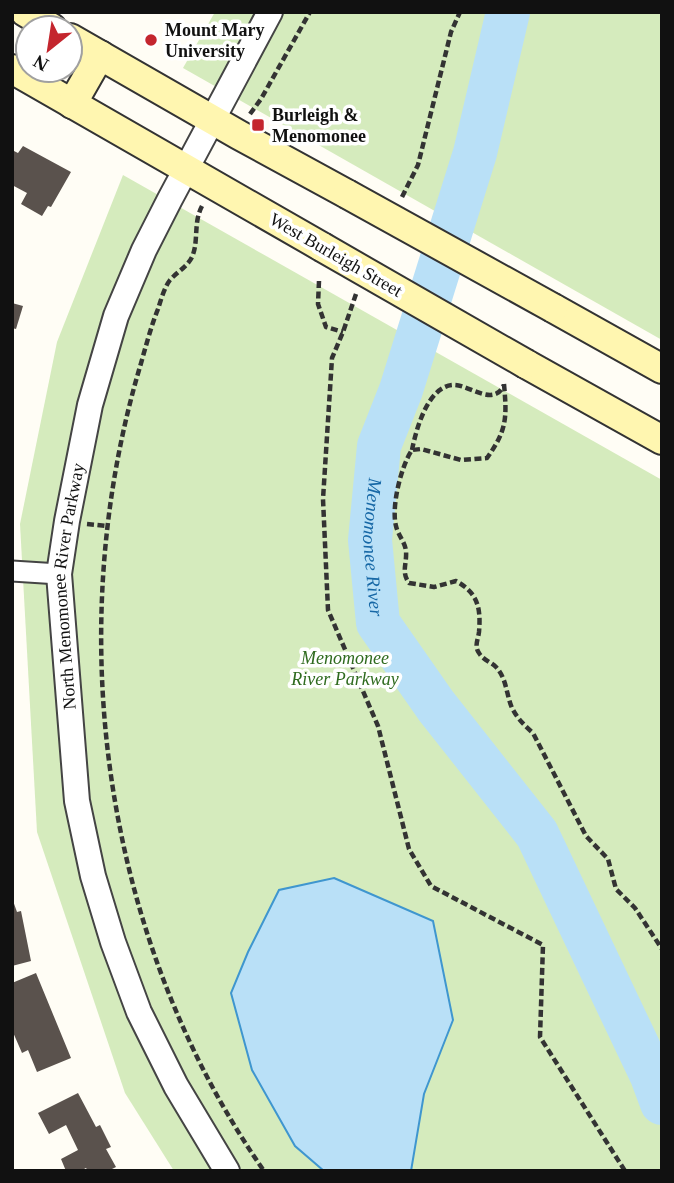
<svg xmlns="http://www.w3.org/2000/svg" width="674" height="1183" font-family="Georgia,serif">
<rect width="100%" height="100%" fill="#fffdf5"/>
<!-- green -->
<g fill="#d5ebbd">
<path d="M215,12H662V340L183,68Z"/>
<path d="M123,175L662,480V1171H174L125,1093L37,832L20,524L57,342Z"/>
</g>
<!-- water -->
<path fill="#b9e0f7" stroke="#3f96cf" stroke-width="2" d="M334,878L433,921L453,1020L424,1094L411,1171H324L295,1146L252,1070L231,993L248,952L279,890Z"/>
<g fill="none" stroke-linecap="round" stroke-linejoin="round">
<!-- river -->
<path stroke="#b9e0f7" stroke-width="44" id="s1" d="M508,12L475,153L401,390L379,446L370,540L378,623L436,706L537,834L652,1076L662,1103"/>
</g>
<!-- building -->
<g fill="#5a524d">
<path d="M23,146L71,172L51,207L48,206L42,216L21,204L27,193L12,185V150L18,153Z"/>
<path d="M12,303L23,306L16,329L12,328Z"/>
<path d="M12,898L17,912L21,911L31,961L12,966Z"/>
<path d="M36,973L71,1058L37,1072L28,1050L22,1053L12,1030V983Z"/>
<path d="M78,1093L96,1127L100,1125L111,1147L106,1149L116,1167L108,1171H88L86,1168L80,1171H66L61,1159L78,1150L66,1125L49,1134L38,1113Z"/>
</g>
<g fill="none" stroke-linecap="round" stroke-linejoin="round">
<!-- minor casing -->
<g stroke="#444" stroke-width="23">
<path id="minor" d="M12,571L59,574"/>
</g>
<!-- tertiary casing -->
<g stroke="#444" stroke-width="28">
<g id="tertiary">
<path id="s2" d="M227,1171L176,1086L139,1012L113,942L93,876L77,801L59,574L67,521L90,405L116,316L144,250L170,199L270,12"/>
</g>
</g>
<!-- secondary casing -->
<g stroke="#333" stroke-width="32">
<g id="secondary">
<path d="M25,12L52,28"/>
<path d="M70,38L239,135L347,194"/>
<path d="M12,69L322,247"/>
<path d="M72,104L100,55"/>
<path d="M553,308L662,369"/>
<path d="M526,364L662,440"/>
</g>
</g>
<!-- path -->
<g stroke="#333" stroke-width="4.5" stroke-dasharray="7 3.5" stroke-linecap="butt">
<path d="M250,114L261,99L310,12"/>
<path d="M402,197L418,165L451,32L460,12"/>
<path d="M202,206C193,223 199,241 192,257C187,267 177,272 170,280C164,288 161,300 158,309C150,329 145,350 139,370C61,637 104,941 264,1171"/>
<path d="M319,281L318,304L326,327L343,332"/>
<path d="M356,294L343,332L332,358L323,499L328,610L378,726L409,849L431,886L543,945L540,1037L625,1171"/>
<path d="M504,384C507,418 507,430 487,458L461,460L421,449L412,450C401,466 391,507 396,526C398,535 405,542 406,551C407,564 401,572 409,583L434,587L456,581C478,593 481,608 479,632C478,640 474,646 479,653C483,660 491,662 496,667C507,679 506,694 512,708C517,718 524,725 533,733L586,836L608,859L616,889L635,908L662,949"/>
<path d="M412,450C416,430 428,384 455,385C471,386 494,407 504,385"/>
<path d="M87,524L107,526"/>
</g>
<!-- minor -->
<use href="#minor" stroke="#fff" stroke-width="19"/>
<!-- tertiary -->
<use href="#tertiary" stroke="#fff" stroke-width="24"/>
<!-- secondary -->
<use href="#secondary" stroke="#fff6b0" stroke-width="28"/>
<!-- secondary-bridge casing -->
<g stroke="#333" stroke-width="32" stroke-linecap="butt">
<g id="secondary-bridge">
<path d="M347,194L553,308"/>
<path d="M322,247L526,364"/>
</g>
</g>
<!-- secondary-bridge -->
<use href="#secondary-bridge" stroke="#fff6b0" stroke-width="28"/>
</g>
<!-- markers -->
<g fill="#c4262e" stroke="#fff" stroke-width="2.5">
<circle cx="151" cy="40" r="7"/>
<rect x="251" y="118" width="14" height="14" rx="3.5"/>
</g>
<g text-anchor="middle" stroke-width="7" stroke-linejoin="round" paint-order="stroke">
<!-- poi labels -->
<g font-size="18" font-weight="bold" fill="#111" stroke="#fff" text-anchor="start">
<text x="165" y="36">Mount Mary<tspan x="165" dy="21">University</tspan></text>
<text x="272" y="121">Burleigh &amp;<tspan x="272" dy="21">Menomonee</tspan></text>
</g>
<!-- street labels -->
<g font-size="18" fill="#111" stroke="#fff">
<text transform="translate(336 255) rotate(30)" y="6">West Burleigh Street</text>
<text dy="6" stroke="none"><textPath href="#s2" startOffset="618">North Menomonee River Parkway</textPath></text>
</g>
<!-- park labels -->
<g font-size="18" font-style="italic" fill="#2f6b1f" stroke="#fff">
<text x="345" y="664">Menomonee<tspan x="345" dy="21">River Parkway</tspan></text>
</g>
<!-- water labels -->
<g font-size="19" font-style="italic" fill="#1768a6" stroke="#fff">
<text dy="7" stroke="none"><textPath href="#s1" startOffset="555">Menomonee River</textPath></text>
</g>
</g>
<!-- border -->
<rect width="674" height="1183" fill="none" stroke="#111111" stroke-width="28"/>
<!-- north arrow -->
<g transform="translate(49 49) rotate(210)"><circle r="33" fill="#ffffff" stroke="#a0a0a0" stroke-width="2"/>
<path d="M0-5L12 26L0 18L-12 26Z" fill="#c4262e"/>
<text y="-10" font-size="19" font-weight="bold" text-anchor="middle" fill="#111111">N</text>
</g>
</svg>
